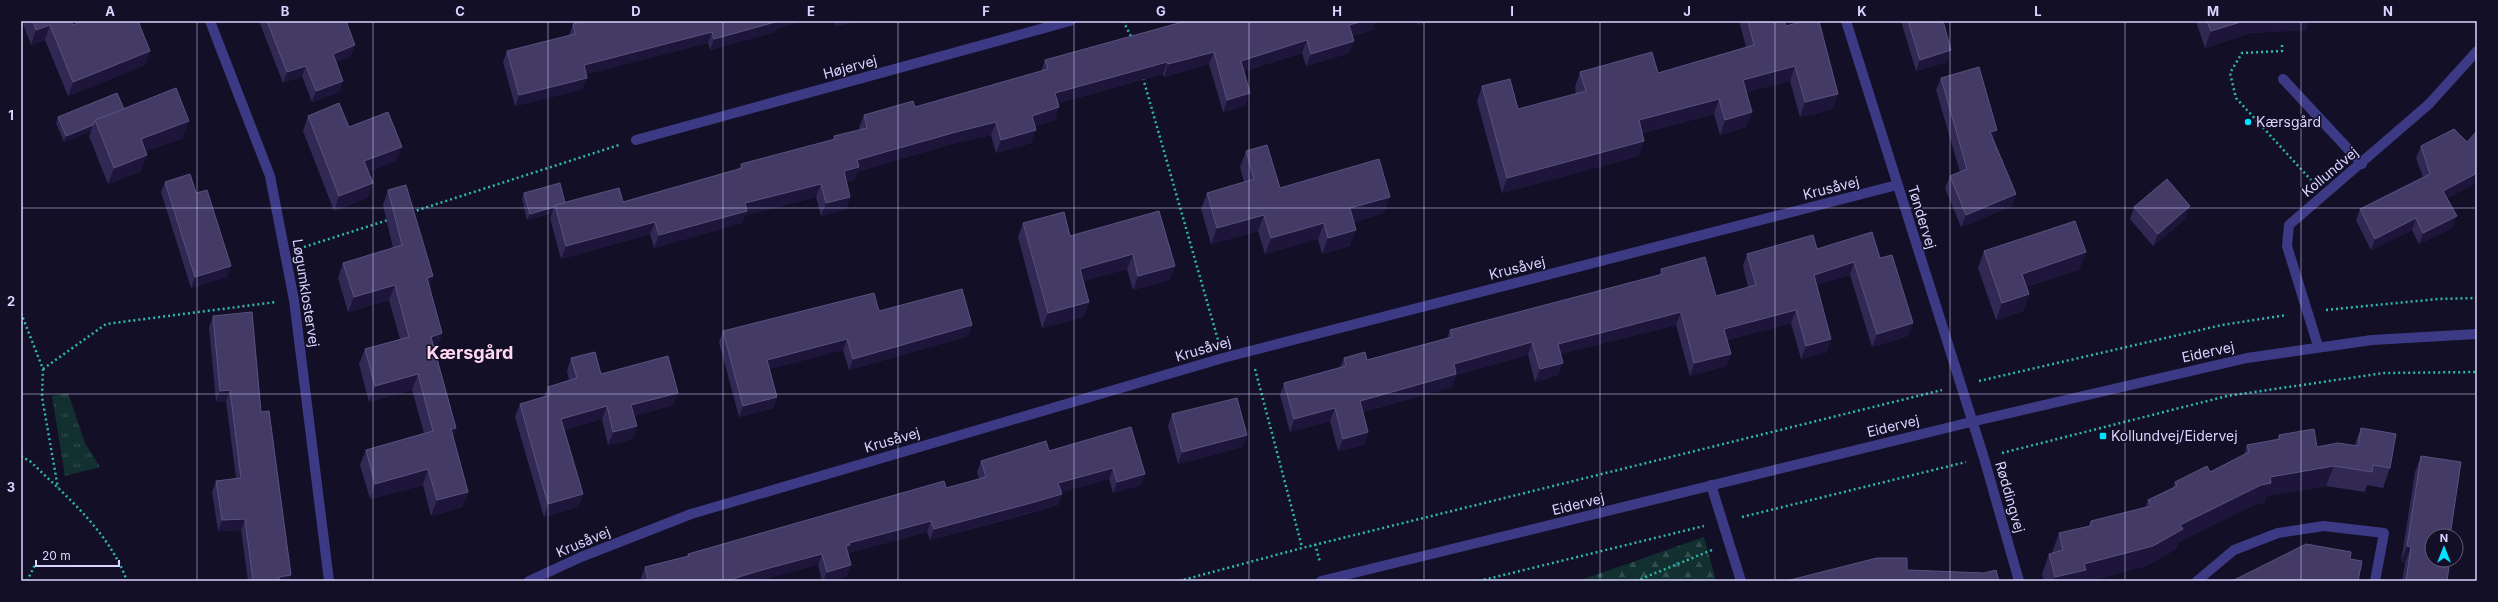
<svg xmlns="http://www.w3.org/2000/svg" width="2498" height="602" font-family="Inter,sans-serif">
<defs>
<pattern id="grass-tufts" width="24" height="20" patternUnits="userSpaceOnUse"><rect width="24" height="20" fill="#12302f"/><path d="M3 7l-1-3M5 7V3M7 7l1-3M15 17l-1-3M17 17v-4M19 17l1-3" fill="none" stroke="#344d4e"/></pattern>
<pattern id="forest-firs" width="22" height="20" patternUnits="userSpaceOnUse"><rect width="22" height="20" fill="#12302f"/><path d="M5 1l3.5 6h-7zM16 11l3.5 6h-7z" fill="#344d4e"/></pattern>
</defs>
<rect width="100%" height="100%" fill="#130f26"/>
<!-- grass -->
<path fill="url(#grass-tufts)" d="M68,393L85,443L100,467L65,476L52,396Z"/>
<!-- forest -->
<path fill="url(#forest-firs)" d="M1704,537L1716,581H1578Z"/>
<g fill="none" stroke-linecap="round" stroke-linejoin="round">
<!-- path -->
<g stroke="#2fb8b0" stroke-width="2.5" stroke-dasharray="2 3" stroke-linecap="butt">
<path d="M1123,21L1132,38"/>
<path d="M2282,45V51L2242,53L2230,73L2236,98L2311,180"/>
<path d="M1143,78L1218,340"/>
<path d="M412,212L619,145"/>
<path d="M304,247L388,220"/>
<path d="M2326,310L2437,299L2477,298"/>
<path d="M21,313L43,369L42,397L58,488"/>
<path d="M43,369L106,324L276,302"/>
<path d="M1255,369L1302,547"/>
<path d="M1979,381L2222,325L2287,315"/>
<path d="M2002,453L2227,396L2384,373L2477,372"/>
<path d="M21,456L31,462C68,498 109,532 127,581"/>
<path d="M1742,517L1966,462"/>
<path d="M1315,544L1320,562"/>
<path d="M27,581L36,563"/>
<path d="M1179,581L1302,548L1942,390"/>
<path d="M1479,581L1704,526"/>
<path d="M1636,581L1712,550"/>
</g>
<!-- minor -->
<g stroke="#3d3a85" stroke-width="10">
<path d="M210,21L270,176L294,300L329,581"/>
<path d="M1846,21L1984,458L2019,581"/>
<path d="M2283,79L2362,164"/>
<path d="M636,140L1070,21"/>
<path d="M2318,346L2287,246L2289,225L2429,104L2477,51"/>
<path d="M1711,485L1741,581"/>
<path d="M529,581L581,557L691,514L1223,358L1897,185"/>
<path d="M1321,581L1971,422L2247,358L2372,340L2477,334"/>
<path d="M2197,581L2234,550L2278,533L2324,526L2384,533L2375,581"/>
</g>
</g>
<!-- wall -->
<g fill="#312854">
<path d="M24,21H71L73,25L145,65L68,96L45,40L31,45L23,24Z"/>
<path d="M259,21H346L351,56L336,62L343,81L339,92L312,102L302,76L283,83Z"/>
<path d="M835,21H858L836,26Z"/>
<path d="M1417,21H1432L1418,25Z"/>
<path d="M1739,21H1784L1786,26L1833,109L1800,117L1790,81L1746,92V127L1720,135L1714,114L1642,133L1639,156L1502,193L1477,101L1482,86L1518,109L1576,94L1575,87L1580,72L1658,73L1746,47Z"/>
<path d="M1901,21H1943L1947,62L1916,71Z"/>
<path d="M2196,21H2309L2306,30L2250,33L2205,48Z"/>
<path d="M573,24H794L776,29L775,32L710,50L708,43L586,74L583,89L515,106L503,62L507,51L569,35Z"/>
<path d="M1373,30L1352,36L1354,41L1349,53L1306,66L1302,53L1244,71L1245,106L1223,112L1209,64L1164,77L1163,74L1058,103L1055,120L1034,126L1031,143L996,153L991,135L951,144L857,172L854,180L846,182L850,197L846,209L821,216L816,197L745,215L742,223L654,248L650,234L561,259L550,218L552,213L527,220L522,199L524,193L565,203L623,202L739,169L741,164L833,140L834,136L860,130L859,128L864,115L915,107L1041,71L1045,60Z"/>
<path d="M1941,78L1997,130L1993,139L2016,194L2012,206L1961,227L1945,188L1950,176L1960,172L1936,90Z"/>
<path d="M124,109L183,138L146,151L141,171L108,184L89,136L91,131L64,142L56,123L58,117Z"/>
<path d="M308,116L349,127L396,161L368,172L373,183L367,198L334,211L303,131Z"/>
<path d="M2467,142L2476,183L2447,198L2452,228L2419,244L2412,230L2371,250L2356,220L2360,209L2423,177L2416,158L2421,146Z"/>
<path d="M1246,151L1280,188L1384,213L1354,222L1350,246L1322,254L1318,239L1265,254L1258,231L1211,244L1201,209L1207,193L1244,182L1240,167Z"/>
<path d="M165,182L196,193L227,277L191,288L161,192Z"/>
<path d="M388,190L429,287L442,333L437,349H434L456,428L453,437L468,492L462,507L431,516L423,485L370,499L360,465L366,450L424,433L412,390L369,402L359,364L365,349L400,339L389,300L348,312L338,278L343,263L393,248L383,205Z"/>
<path d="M2134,207L2186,218L2153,246L2130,219Z"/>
<path d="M1023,223L1070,236L1175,266L1169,280L1133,290L1127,269L1083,281L1089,302L1083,317L1042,328L1018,237Z"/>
<path d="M1817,249L1880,258L1908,336L1872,347L1850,275L1816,285L1827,352L1801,359L1791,323L1727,340L1731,354L1726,366L1690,376L1676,325L1560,354L1558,375L1535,382L1528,355L1456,375L1452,387L1363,412L1368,432L1364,445L1338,451L1330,421L1290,432L1280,395L1284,383L1340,367L1344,358L1367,360L1447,338L1450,330L1659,275L1661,269L1716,296L1748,287L1743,266L1747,254Z"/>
<path d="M1984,251L2080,269L2026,287L2029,294L2023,311L1996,320L1978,268Z"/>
<path d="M879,311L972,325L968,336L849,370L843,350L769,369L777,397L773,408L739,417L719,342L723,331Z"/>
<path d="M213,316L261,412L291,575L289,581H248L241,530L218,531L212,492L216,481L236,478L226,401L216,402L209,327Z"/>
<path d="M571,358L601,374L673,405L634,416L637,426L632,439L608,445L602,419L564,430L583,494L578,507L544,517L515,417L520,404L544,397L548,387L569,380L567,371Z"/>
<path d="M1172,414L1247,435L1242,447L1178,464L1168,426Z"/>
<path d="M1131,427L1141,485L1113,493L1109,479L1061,492L1058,505L1027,514L930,540L927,532L848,553L847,576L828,581H822L818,565L642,581L641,578L645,567L687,556L688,554L946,488L979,479L977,472L981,461L1049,451Z"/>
<path d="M2361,428L2390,468L2383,488L2367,485L2365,492L2326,486L2266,496L2264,503L2254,505L2178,542L2176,549L2146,566L2089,581H2044L2042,574L2049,554L2052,553L2059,533L2089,526L2091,521L2145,508L2148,500L2173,488L2175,482L2210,472L2244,455L2247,445L2277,440L2279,435L2317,447L2354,446Z"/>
<path d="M2421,456L2446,566L2447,581H2402L2405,563L2401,562L2415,472Z"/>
</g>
<!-- shaded-wall -->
<g fill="#1d163a">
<path d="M777,21H796L794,24L776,29L775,32L710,50L714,39Z"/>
<path d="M838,21H858L836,26Z"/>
<path d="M1364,21H1376L1373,30L1345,38L1349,25Z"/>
<path d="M1420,21H1432L1418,25Z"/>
<path d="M2244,21H2309L2306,30L2250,33L2205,48L2211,31Z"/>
<path d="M50,25L45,40L31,45L36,30Z"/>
<path d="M712,32L708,43L580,76L584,65Z"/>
<path d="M1307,40L1302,53L1236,73L1241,61Z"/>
<path d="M1354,41L1349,53L1306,66L1311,54Z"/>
<path d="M355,45L351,56L329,65L333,54Z"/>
<path d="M1951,50L1947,62L1916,71L1920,60Z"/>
<path d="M150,51L145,65L68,96L73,82Z"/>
<path d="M1214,52L1209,64L1164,77L1168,64Z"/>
<path d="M1167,62L1163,74L1050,105L1055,93Z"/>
<path d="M306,66L302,76L283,83L287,72Z"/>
<path d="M1795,66L1790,81L1737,95L1743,80Z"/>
<path d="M587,78L583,89L515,106L519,95Z"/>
<path d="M343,81L339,92L312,102L316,91Z"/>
<path d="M1250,93L1245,106L1223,112L1227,100Z"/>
<path d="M1838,94L1833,109L1800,117L1805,102Z"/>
<path d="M1719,99L1714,114L1633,135L1639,120Z"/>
<path d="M1059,107L1055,120L1027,129L1032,116Z"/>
<path d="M1752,112L1746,127L1720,135L1725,120Z"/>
<path d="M189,121L183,138L135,155L141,139Z"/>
<path d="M996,122L991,135L951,144L857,172L854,180L839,184L844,171L857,160L956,132Z"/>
<path d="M93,125L91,131L64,142L66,136Z"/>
<path d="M1036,130L1031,143L996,153L1001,140Z"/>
<path d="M1997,130L1993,141L1990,132Z"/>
<path d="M1644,141L1639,156L1502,193L1507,178Z"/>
<path d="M402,147L396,161L359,176L364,161Z"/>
<path d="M147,155L141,171L108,184L114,168Z"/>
<path d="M2477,173V181L2476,183L2439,202L2443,191Z"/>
<path d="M373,183L367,198L334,211L339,196Z"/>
<path d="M821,184L816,197L745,215L742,223L654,248L659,235L745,203Z"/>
<path d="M2016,194L2012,206L1961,227L1966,215Z"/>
<path d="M850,197L846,209L821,216L826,203Z"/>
<path d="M1390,197L1384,213L1344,225L1350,208Z"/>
<path d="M2190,206L2186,218L2153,246L2158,234Z"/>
<path d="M554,207L552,213L527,220L530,214Z"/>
<path d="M1264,215L1258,231L1211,244L1217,228Z"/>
<path d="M2457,216L2452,228L2419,244L2423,233Z"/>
<path d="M2416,218L2412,230L2371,250L2375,239Z"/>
<path d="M655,222L650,234L561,259L566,246Z"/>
<path d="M1324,223L1318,239L1265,254L1271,238Z"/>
<path d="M1356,230L1350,246L1322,254L1328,238Z"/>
<path d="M2086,252L2080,269L2016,290L2022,274Z"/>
<path d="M1133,254L1127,269L1074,284L1080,269Z"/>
<path d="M1854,262L1850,275L1809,288L1814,275Z"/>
<path d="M231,266L227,277L191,288L195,277Z"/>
<path d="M1175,266L1169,280L1133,290L1138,276Z"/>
<path d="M433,276L428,291L427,278Z"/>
<path d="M395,285L389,300L348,312L354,297Z"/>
<path d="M2029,294L2023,311L1996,320L2002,303Z"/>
<path d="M1089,302L1083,317L1042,328L1048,313Z"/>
<path d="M1796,310L1791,323L1720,342L1724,329Z"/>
<path d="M1681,312L1676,325L1553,356L1558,344Z"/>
<path d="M1913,323L1908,336L1872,347L1877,334Z"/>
<path d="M972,325L968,336L849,370L853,359Z"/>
<path d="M442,333L437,349L425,352L431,337Z"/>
<path d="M847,339L843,350L763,371L767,360Z"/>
<path d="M1831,339L1827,352L1801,359L1806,346Z"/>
<path d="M1532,342L1528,355L1456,375L1452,387L1355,414L1360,401L1454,364Z"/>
<path d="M1731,354L1726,366L1690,376L1694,363Z"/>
<path d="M1563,363L1558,375L1535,382L1540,369Z"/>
<path d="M418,374L412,390L369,402L375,386Z"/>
<path d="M230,390L226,401L216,402L220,391Z"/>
<path d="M678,393L673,405L626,418L631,405Z"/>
<path d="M777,397L773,408L739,417L743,406Z"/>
<path d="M607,406L602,419L556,432L561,419Z"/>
<path d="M1335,408L1330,421L1290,432L1294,419Z"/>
<path d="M637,426L632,439L608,445L613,432Z"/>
<path d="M456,428L451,443V429Z"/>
<path d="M1368,432L1364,445L1338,451L1343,439Z"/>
<path d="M1247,435L1242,447L1178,464L1182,452Z"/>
<path d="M2334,466L2326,486L2266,496L2264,503L2254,505L2178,542L2176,549L2146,566L2089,581H2054L2055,577L2084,564L2180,525L2270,477Z"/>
<path d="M1113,468L1109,479L1054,494L1058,483Z"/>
<path d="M428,469L423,485L370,499L375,484Z"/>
<path d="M1145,474L1141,485L1113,493L1117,482Z"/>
<path d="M468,492L462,507L431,516L437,500Z"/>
<path d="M583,494L578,507L544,517L548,504Z"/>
<path d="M1062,494L1058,505L930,540L934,529Z"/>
<path d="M245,519L241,530L218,531L222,520Z"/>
<path d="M931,521L927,532L847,553L846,546L849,543Z"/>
<path d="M2407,546L2411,547L2405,563L2401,562Z"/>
<path d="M822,554L818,565L758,581H729V580L762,570Z"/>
<path d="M851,565L847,576L828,581H823L827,572Z"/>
<path d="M291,575L289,581H277L279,577Z"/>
</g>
<!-- building -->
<g fill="#433a66" stroke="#5a527e">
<path d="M33,21H71L73,25L83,21H138L150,51L73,82L50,25L36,30Z"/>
<path d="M267,21H346L355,45L333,54L343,81L316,91L306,66L287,72Z"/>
<path d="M585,21H779L714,39L712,32L584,65L587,78L519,95L507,51L575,34L573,24Z"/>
<path d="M1186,21H1364L1349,25L1354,41L1311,54L1307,40L1241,61L1250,93L1227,100L1214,52L1168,64L1167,62L1055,93L1059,107L1032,116L1036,130L1001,140L996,122L956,132L857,160L859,167L844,171L850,197L826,203L821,184L745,203L747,211L659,235L655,222L566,246L555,205L619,188L623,202L742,168L741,164L835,139L834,136L867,128L864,115L913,101L915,107L1048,69L1045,60Z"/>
<path d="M1748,21H1784L1786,26L1804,21H1819L1838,94L1805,102L1795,66L1743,80L1752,112L1725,120L1719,99L1639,120L1644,141L1507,178L1482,86L1510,79L1518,109L1586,91L1580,72L1652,52L1658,73L1754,45Z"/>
<path d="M1908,21H1943L1951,50L1920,60Z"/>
<path d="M2207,21H2244L2211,31Z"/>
<path d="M1979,67L1997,130L1990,132L2016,194L1966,215L1950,176L1967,169L1941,78Z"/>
<path d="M176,88L189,121L141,139L147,155L114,168L95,120Z"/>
<path d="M117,93L124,109L95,120L93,125L66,136L58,117Z"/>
<path d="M339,103L349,127L388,112L402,147L364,161L373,183L339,196L308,116Z"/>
<path d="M2454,129L2467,142L2477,131V173L2443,191L2457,216L2423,233L2416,218L2375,239L2360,209L2430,174L2421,146Z"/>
<path d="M1267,145L1280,188L1379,159L1390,197L1350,208L1356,230L1328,238L1324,223L1271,238L1264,215L1217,228L1207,193L1254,179L1246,151Z"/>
<path d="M190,174L196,193L207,190L231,266L195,277L165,182Z"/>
<path d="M2167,179L2190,206L2158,234L2134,207Z"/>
<path d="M560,183L565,203L555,205L554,207L530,214L524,193Z"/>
<path d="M406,185L433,276L427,278L442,333L431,337L456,428L451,429L468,492L437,500L428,469L375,484L366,450L433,431L418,374L375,386L365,349L409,337L395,285L354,297L343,263L402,245L388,190Z"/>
<path d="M1159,211L1175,266L1138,276L1133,254L1080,269L1089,302L1048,313L1023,223L1064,212L1070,236Z"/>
<path d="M2075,221L2086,252L2022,274L2029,294L2002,303L1984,251Z"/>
<path d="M1872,232L1880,258L1892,255L1913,323L1877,334L1854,262L1814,275L1831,339L1806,346L1796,310L1724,329L1731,354L1694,363L1681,312L1558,344L1563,363L1540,369L1532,342L1454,364L1456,374L1360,401L1368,432L1343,439L1335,408L1294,419L1284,383L1346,366L1344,358L1365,352L1367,360L1452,337L1450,330L1663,274L1661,269L1705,257L1716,296L1756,285L1747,254L1813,235L1817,249Z"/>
<path d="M962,289L972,325L853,359L847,339L767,360L777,397L743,406L723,331L874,293L879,311Z"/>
<path d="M252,312L261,412L269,411L291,575L279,577V581H253L245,519L222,520L216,481L241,478L230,390L220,391L213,316Z"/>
<path d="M595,352L601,374L668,356L678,393L631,405L637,426L613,432L607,406L561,419L583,494L548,504L520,404L550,395L548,387L577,378L571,358Z"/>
<path d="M1237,398L1247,435L1182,452L1172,414Z"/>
<path d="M1131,427L1145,474L1117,482L1113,468L1058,483L1062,494L1031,503L934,529L931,521L849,543L850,545L846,546L851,565L827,572L822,554L762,570L729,580V581H642L648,579L645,567L689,556L688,554L944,481L946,488L986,477L981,461L1046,441L1049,451Z"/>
<path d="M2361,428L2396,434L2390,468L2373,465L2372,472L2334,466L2270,477L2271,483L2261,485L2180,525L2183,529L2153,546L2084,564L2086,570L2055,577L2049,554L2063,550L2059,533L2090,526L2091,521L2151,506L2148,500L2177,486L2175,482L2207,466L2210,472L2249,452L2247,445L2280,439L2279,435L2314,429L2317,447L2338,443L2358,446Z"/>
<path d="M2421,456L2461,462L2450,536H2432V560H2446V566L2449,567L2447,581H2406L2411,547L2407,546Z"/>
<path d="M2306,544L2351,552L2350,559L2362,561L2358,581H2232Z"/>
<path d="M1877,558H1907V570L1984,573L1996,570L1999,581H1786Z"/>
</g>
<!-- grid -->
<path fill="none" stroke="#d9d4ff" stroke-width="1" stroke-opacity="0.55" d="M197,21V581M373,21V581M548,21V581M723,21V581M898,21V581M1074,21V581M1249,21V581M1424,21V581M1600,21V581M1775,21V581M1950,21V581M2125,21V581M2301,21V581M21,208H2477M21,394H2477"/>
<!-- markers -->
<g fill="#00e5ff" stroke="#130f26" stroke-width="1.5">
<circle cx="2248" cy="122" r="4"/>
<rect x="2099" y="432" width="8" height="8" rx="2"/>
</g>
<g text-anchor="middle" stroke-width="3" stroke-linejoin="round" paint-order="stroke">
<!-- street labels -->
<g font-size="14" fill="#d9d4ff" stroke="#130f26">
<text transform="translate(850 67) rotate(-15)" y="5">Højervej</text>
<text transform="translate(2330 172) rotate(-40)" y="5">Kollundvej</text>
<text transform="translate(1831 188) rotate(-14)" y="5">Krusåvej</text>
<text transform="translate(1922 217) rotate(73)" y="5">Tøndervej</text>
<text transform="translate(1517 268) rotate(-14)" y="5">Krusåvej</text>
<text transform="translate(306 293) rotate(81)" y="5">Løgumklostervej</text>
<text transform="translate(1203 349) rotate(-16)" y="5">Krusåvej</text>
<text transform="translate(2208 352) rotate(-12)" y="5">Eidervej</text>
<text transform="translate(1893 426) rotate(-14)" y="5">Eidervej</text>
<text transform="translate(892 440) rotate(-16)" y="5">Krusåvej</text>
<text transform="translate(2010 497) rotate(74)" y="5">Røddingvej</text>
<text transform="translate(1578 504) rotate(-14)" y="5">Eidervej</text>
<text transform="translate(583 542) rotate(-23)" y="5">Krusåvej</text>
</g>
<!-- poi labels -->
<g font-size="14" fill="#d9d4ff" stroke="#130f26" text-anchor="start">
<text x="2256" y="127">Kærsgård</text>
<text x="2111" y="441">Kollundvej/Eidervej</text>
</g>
<!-- district labels -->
<g font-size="18" font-weight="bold" fill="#ffd6f0" stroke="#130f26">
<text x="470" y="359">Kærsgård</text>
</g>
</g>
<!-- border -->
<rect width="2498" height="602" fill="none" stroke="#130f26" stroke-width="44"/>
<!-- north arrow -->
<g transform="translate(2444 548)"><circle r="19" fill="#130f26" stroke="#625e7d"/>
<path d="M0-3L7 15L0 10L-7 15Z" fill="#00e5ff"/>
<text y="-6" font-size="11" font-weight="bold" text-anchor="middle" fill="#d9d4ff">N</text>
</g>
<!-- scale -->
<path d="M36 560v6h83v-6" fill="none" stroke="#d9d4ff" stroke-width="2"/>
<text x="42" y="560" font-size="12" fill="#d9d4ff" stroke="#130f26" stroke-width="3" paint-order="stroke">20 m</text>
<rect x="22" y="22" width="2454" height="558" fill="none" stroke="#d9d4ff" stroke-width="1.5"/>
<g font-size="13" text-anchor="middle" font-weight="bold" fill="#d9d4ff">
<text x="110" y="16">A</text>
<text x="285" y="16">B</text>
<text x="460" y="16">C</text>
<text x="636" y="16">D</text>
<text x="811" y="16">E</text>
<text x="986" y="16">F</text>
<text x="1161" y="16">G</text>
<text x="1337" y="16">H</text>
<text x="1512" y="16">I</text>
<text x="1687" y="16">J</text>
<text x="1862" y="16">K</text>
<text x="2038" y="16">L</text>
<text x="2213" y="16">M</text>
<text x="2388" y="16">N</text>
<text x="11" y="120">1</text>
<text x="11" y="306">2</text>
<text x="11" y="492">3</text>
</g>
</svg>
